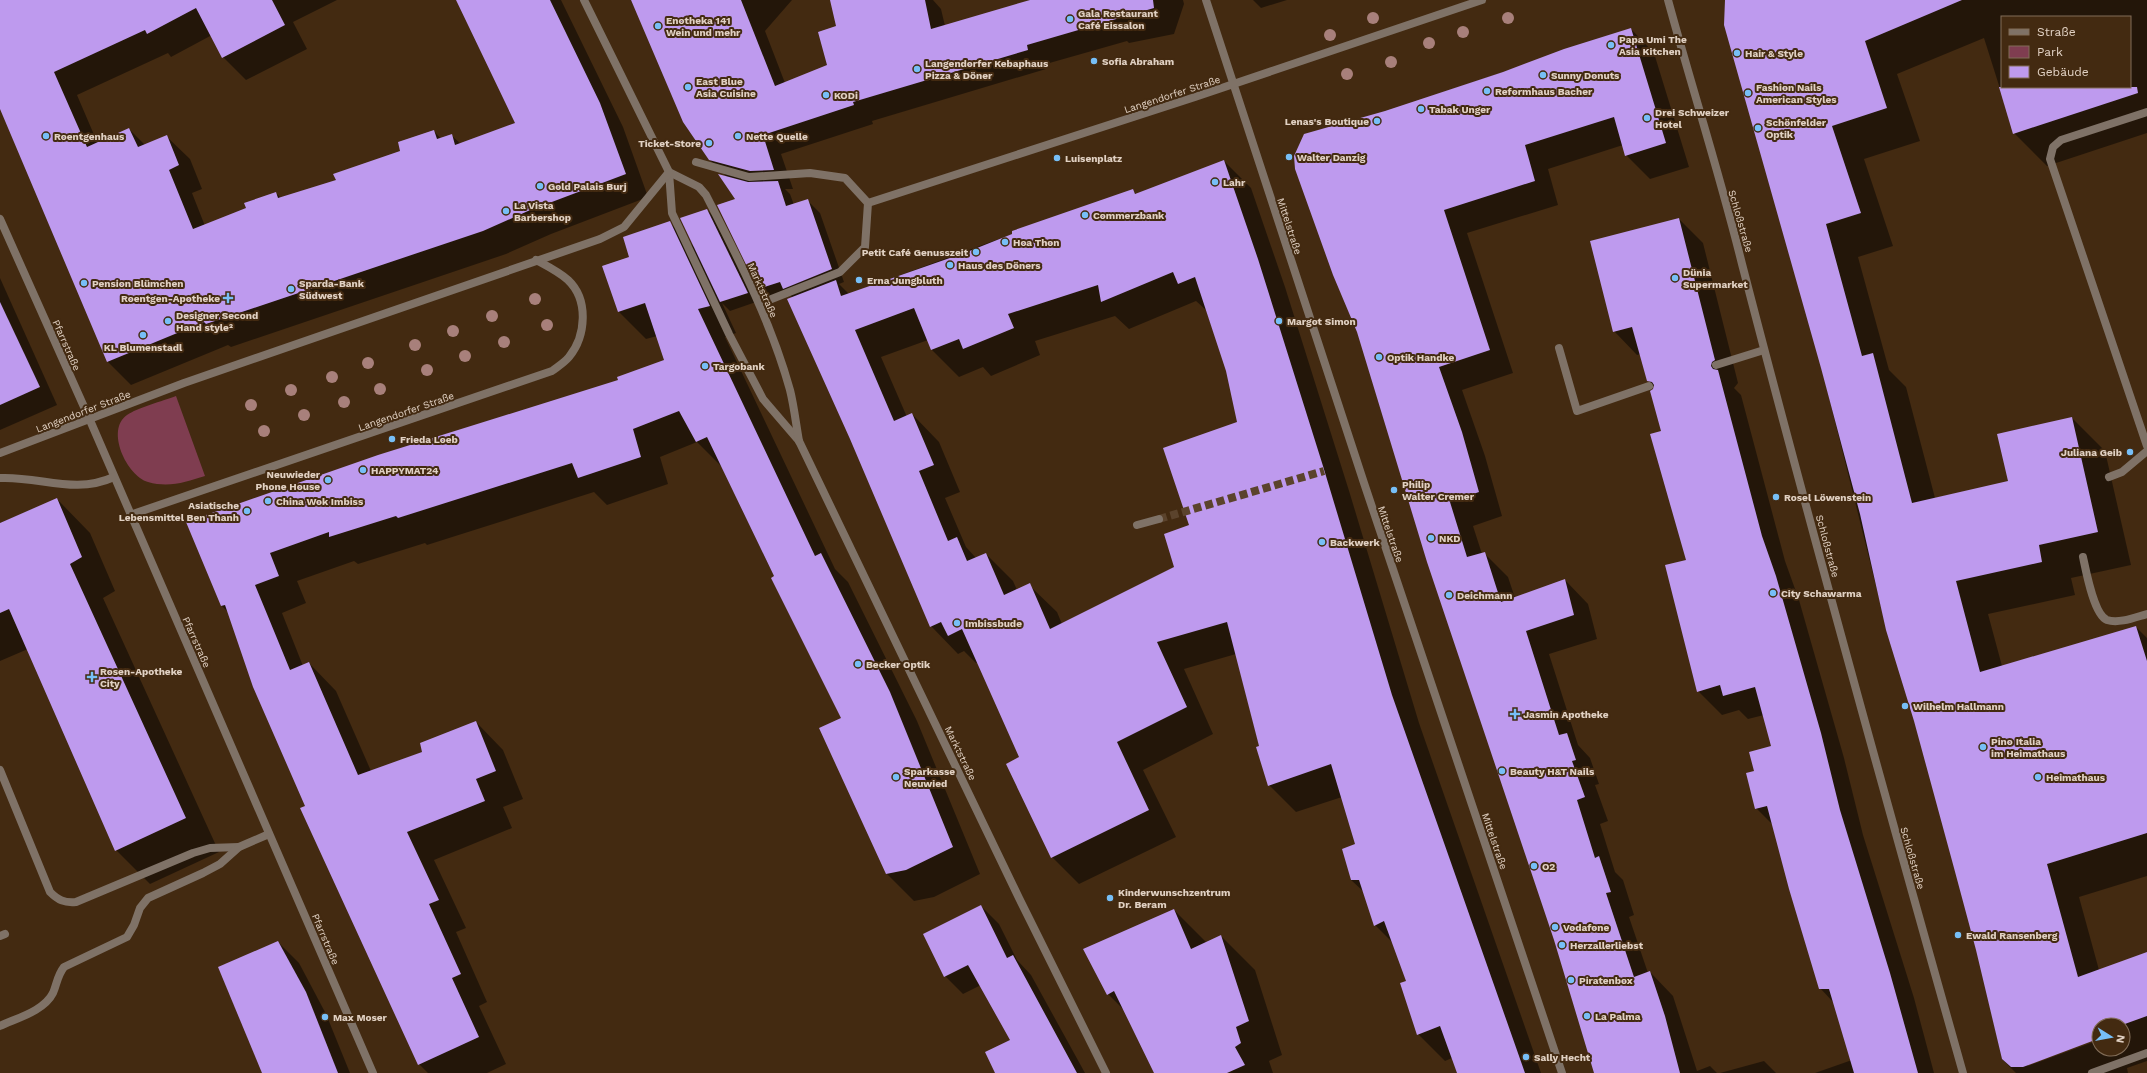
<svg xmlns="http://www.w3.org/2000/svg" width="2147" height="1073" font-family="'Work Sans',sans-serif">
<rect width="100%" height="100%" fill="#432a11"/>
<!-- green -->
<path fill="#7f3d50" d="M176,396L205,476C186,482 169,488 148,482C127,476 105,430 127,415C137,408 163,401 176,396Z"/>
<!-- shadow -->
<g fill="#0007" fill-rule="evenodd">
<path d="M0,0H337L293,22L307,49L246,80L223,57L212,35L171,57L168,53L77,95L98,144L129,129L145,145L166,136L190,159L202,189L192,193L205,226L247,209L276,193L281,198L337,181L402,151L434,131L441,139L451,135L461,144L516,123L457,0H561L623,127L648,197L551,234L506,254L231,347L228,345L131,385L108,362L0,107Z"/>
<path d="M631,0H792L765,31L785,83L828,66L837,27L883,0H933L941,9L945,26L1032,0H1183L1184,4L1174,34L1129,43L1127,41L1046,64V69L872,121L873,124L781,154L793,189H785L790,194L794,205L807,200L820,213L844,282L839,284L849,294L1132,190L1137,195L1224,161L1251,188L1285,287L1350,494L1419,723L1541,1073H1458L1452,1058L1445,1061L1418,1034L1408,982L1394,944L1375,925L1364,892L1351,880L1357,845L1342,797L1296,812L1269,785L1236,654L1184,669L1213,734L1143,770L1176,837L1079,884L1052,857L1021,757L978,662L976,663L964,651L958,654L931,626L793,298L790,295L772,301L759,289L719,206L737,200L728,178L709,159ZM1196,301L1206,310L1227,371L1238,423L1190,526L1175,567L1062,624L1057,612L1029,585L1017,590L1013,581L986,554L976,558L966,547L945,498L960,492L939,442L912,414L907,417L881,357L928,340L932,350L959,377L983,367L991,376L1040,355L1035,341L1115,316L1129,329Z"/>
<path d="M1253,0H1287L1261,8Z"/>
<path d="M1730,0H2147V133L2047,166L2014,133L1984,38L1897,74L1920,141L1864,159L1893,246L1858,257L1889,370L1906,387L1935,498L2009,482L2072,418L2105,451L2131,565L2071,578L2075,595L1988,614L2002,666L2136,627L2147,638V876L2079,897L2099,970L2147,953V1061L2127,1068L2128,1073H2016L2002,1059L1977,950L1915,720L1887,630ZM2002,17H2130V87H2002ZM2099,1025H2123V1049H2099V1040L2028,1066V1064L2099,1038Z"/>
<path d="M1631,29L1654,53L1689,167L1650,179L1626,155L1623,145L1548,169L1558,205L1467,233L1513,373L1462,390L1485,456L1502,516L1473,526L1482,554L1484,553L1508,577L1515,598L1565,580L1588,604L1597,639L1549,654L1578,745L1590,758L1599,784L1595,785L1608,821L1600,824L1615,872L1623,880L1634,915L1629,917L1648,973L1650,972L1673,996L1697,1071L1710,1066L1717,1073H1595L1555,940L1358,332L1295,156L1305,135L1385,112Z"/>
<path d="M707,210L716,219L756,302L730,311L722,303L736,333L725,337L835,569L848,582L917,721L980,874L934,897L914,901L886,873L842,718L722,467L697,442L660,457L668,484L607,505L594,492L427,545L425,543L358,564L354,561L297,581L306,603L282,613L303,666L309,663L336,691L371,771L423,752L476,722L503,750L523,799L503,807L512,828L434,860L466,928L456,932L487,1002L479,1006L506,1064L487,1073H428L419,1064L306,806L228,612L222,606L188,523L620,380L665,360L657,336L646,339L619,312L631,258L670,223L696,249Z"/>
<path d="M1679,219L1703,243L1738,383L1734,388L1741,395L1785,561L1799,600L1844,758L1863,835L1914,998L1934,1073H1815L1852,1060L1834,1003L1820,988L1773,825L1756,808L1755,771L1772,747L1764,715L1748,719L1739,710L1722,715L1698,691L1687,561L1655,387L1648,380L1641,354L1637,355L1614,331Z"/>
<path d="M0,278L57,405L0,430Z"/>
<path d="M57,499L90,533L115,591L103,598L219,852L150,884L116,850L28,649L0,661V523Z"/>
<path d="M981,906L999,924L1017,960L1031,975L1085,1073H996L1012,1040L981,985L963,994L945,976Z"/>
<path d="M1174,910L1207,943L1221,936L1255,970L1282,1055L1269,1061L1273,1073H1156L1126,1012L1108,994Z"/>
<path d="M278,942L299,963L326,1014L350,1073H263Z"/>
<path d="M1764,1061L1776,1073H1720Z"/>
</g>
<!-- building -->
<g fill="#be9aee" fill-rule="evenodd">
<path d="M0,0H272L285,25L222,58L196,8L147,34L145,30L54,72L87,147L129,128L138,147L167,135L179,165L169,170L193,229L246,208L244,203L276,192L278,198L336,180L333,174L400,151L398,142L434,130L437,139L452,134L455,145L515,123L456,0H550L600,103L626,174L528,211L483,231L206,324L204,322L107,362L0,109Z"/>
<path d="M631,0H741L775,86L827,65L818,32L836,26L830,0H925L931,29L1030,0H1153L1154,8L1027,45L1028,50L853,102L854,105L763,135L774,170L750,171L709,160L683,122Z"/>
<path d="M1725,0H1962L1865,41L1887,108L1832,126L1861,213L1826,224L1862,356L1873,353L1912,503L2008,481L1997,434L2072,417L2098,532L2039,545L2042,562L1956,581L1980,672L2136,626L2147,661V833L2047,864L2078,977L2147,952V1016L2122,1025H2099V1033L2094,1035L2095,1040L2023,1067H2011L2002,1059L1976,950L1954,868L1914,721L1886,630L1860,514L1821,368L1724,25Z"/>
<path d="M1631,28L1666,143L1625,156L1614,117L1525,145L1535,181L1444,210L1490,350L1439,367L1462,432L1479,492L1450,502L1467,557L1485,552L1501,602L1565,579L1574,615L1526,631L1559,735L1567,733L1576,760L1572,761L1585,797L1577,800L1595,858L1599,856L1611,892L1606,893L1634,977L1650,971L1665,1016L1680,1073H1594L1554,940L1427,562L1357,332L1333,275L1295,169L1294,156L1304,134L1385,111L1503,72L1564,49Z"/>
<path d="M1999,87H2137L2138,93L2013,134Z"/>
<path d="M1224,160L1258,259L1323,466L1392,695L1525,1073H1457L1440,1026L1417,1035L1400,983L1406,981L1384,921L1374,926L1359,880H1351L1342,849L1355,844L1331,764L1268,786L1256,747L1259,746L1227,622L1157,642L1187,707L1117,742L1149,810L1051,858L1006,764L1019,757L962,629L948,636L941,622L930,627L850,439L787,299L836,280L841,296L967,252L1012,234V231L1133,189L1135,194ZM1173,272L1178,284L1195,277L1226,371L1237,422L1163,448L1189,525L1164,534L1174,567L1050,629L1030,583L1004,595L986,553L967,561L957,537L948,541L919,471L934,465L912,413L894,421L855,330L914,308L931,350L959,339L963,349L1014,328L1008,314L1098,285L1101,302Z"/>
<path d="M718,174L748,182L778,181L786,206L808,199L832,269L783,289L780,282L758,289L717,205L735,199Z"/>
<path d="M707,209L748,293L720,302L680,218Z"/>
<path d="M1679,218L1715,360L1712,362L1711,366L1713,369L1718,370L1762,536L1776,576L1821,733L1840,810L1890,973L1918,1073H1854L1829,989H1819L1789,889L1767,806L1755,809L1746,773L1754,771L1749,752L1771,746L1755,687L1723,696L1720,685L1697,692L1665,565L1686,560L1650,434L1661,431L1650,391L1653,389L1654,385L1652,382L1647,381L1632,327L1613,332L1590,241Z"/>
<path d="M670,221L710,306L698,309L815,556L821,553L890,692L953,847L906,870L886,874L819,728L841,718L771,578L774,576L707,437L696,442L679,411L633,429L641,457L578,478L572,463L398,518L396,516L329,537V532L270,553L279,576L255,585L267,614L290,670L309,662L358,775L422,752L420,743L476,721L496,771L476,779L485,801L407,832L439,900L429,904L461,974L452,978L479,1037L418,1065L300,808L305,806L253,687L225,605L221,606L186,522L378,455L618,380L617,377L664,360L645,303L618,312L602,266L629,257L623,237Z"/>
<path d="M0,302L40,387L0,405Z"/>
<path d="M57,498L82,557L70,564L186,818L115,851L9,609L0,613V523Z"/>
<path d="M981,905L1007,958L1013,955L1077,1073H995L985,1052L1010,1040L968,965L944,977L923,934Z"/>
<path d="M1174,909L1191,949L1221,935L1249,1021L1236,1027L1241,1043L1235,1047L1245,1065L1227,1073H1154L1114,991L1107,995L1083,949Z"/>
<path d="M278,941L306,992L338,1073H262L218,967Z"/>
</g>
<g fill="none" stroke-linecap="round" stroke-linejoin="round">
<!-- pedestrian-tunnel -->
<path stroke="#5b432c" stroke-width="8" stroke-dasharray="8 4" stroke-linecap="butt" d="M1159,519L1324,471"/>
<!-- service -->
<g stroke="#7f7267" stroke-width="8">
<path d="M2147,112L2061,140L2053,147L2050,159L2147,446"/>
<path d="M1559,348L1577,411L1649,386"/>
<path d="M1716,365L1764,350"/>
<path d="M2109,477L2122,472L2147,451"/>
<path d="M2083,557C2086,571 2094,615 2107,620C2119,624 2136,617 2147,614"/>
<path d="M0,770L50,892C58,900 64,903 76,902L193,853L210,848L239,847"/>
<path d="M0,936L5,934"/>
<path d="M0,1026C17,1018 44,1011 53,993C57,984 57,976 64,967L127,937L134,925L140,908L148,898L203,873L220,864L239,847L269,834"/>
</g>
<!-- pedestrian -->
<g stroke="#7f7267" stroke-width="8">
<path d="M1206,0L1364,483L1562,1073"/>
<path d="M696,162L749,177L810,173L845,178L868,203L865,247L840,272L769,300"/>
<path d="M868,203L1195,97L1482,0"/>
<path d="M1137,525L1159,519"/>
</g>
<!-- minor -->
<g stroke="#7f7267" stroke-width="8">
<path d="M584,0L669,172L672,213L729,334L763,399L799,441L1019,898L1106,1073"/>
<path d="M1668,0C1692,88 1720,175 1742,264C1812,534 1887,804 1963,1073"/>
<path d="M669,172L699,187L706,195C738,258 771,321 790,390C794,406 796,424 799,441"/>
<path d="M0,219L89,418L373,1073"/>
<path d="M0,453L184,383L600,239L624,227L669,172"/>
<path d="M0,478C41,476 74,495 114,477"/>
<path d="M130,515L552,371C557,367 564,363 569,357C586,336 589,300 568,280C559,272 547,266 536,260"/>
</g>
<!-- tertiary -->
<path stroke="#7f7267" stroke-width="8" d="M2092,1073L2147,1053"/>
</g>
<!-- trees -->
<g fill="#a8807b">
<circle cx="1373" cy="18" r="6"/>
<circle cx="1508" cy="18" r="6"/>
<circle cx="1463" cy="32" r="6"/>
<circle cx="1330" cy="35" r="6"/>
<circle cx="1429" cy="43" r="6"/>
<circle cx="1391" cy="62" r="6"/>
<circle cx="1347" cy="74" r="6"/>
<circle cx="535" cy="299" r="6"/>
<circle cx="492" cy="316" r="6"/>
<circle cx="547" cy="325" r="6"/>
<circle cx="453" cy="331" r="6"/>
<circle cx="504" cy="342" r="6"/>
<circle cx="415" cy="345" r="6"/>
<circle cx="465" cy="356" r="6"/>
<circle cx="368" cy="363" r="6"/>
<circle cx="427" cy="370" r="6"/>
<circle cx="332" cy="377" r="6"/>
<circle cx="380" cy="389" r="6"/>
<circle cx="291" cy="390" r="6"/>
<circle cx="344" cy="402" r="6"/>
<circle cx="251" cy="405" r="6"/>
<circle cx="304" cy="415" r="6"/>
<circle cx="264" cy="431" r="6"/>
</g>
<!-- markers -->
<g fill="#77bff7" stroke="#432a11" stroke-width="1.5">
<circle cx="1070" cy="19" r="4"/>
<circle cx="658" cy="26" r="4"/>
<circle cx="1611" cy="45" r="4"/>
<circle cx="1737" cy="53" r="4"/>
<circle cx="1094" cy="61" r="4"/>
<circle cx="917" cy="69" r="4"/>
<circle cx="1543" cy="75" r="4"/>
<circle cx="688" cy="87" r="4"/>
<circle cx="1487" cy="91" r="4"/>
<circle cx="1748" cy="93" r="4"/>
<circle cx="826" cy="95" r="4"/>
<circle cx="1421" cy="109" r="4"/>
<circle cx="1647" cy="118" r="4"/>
<circle cx="1377" cy="121" r="4"/>
<circle cx="1758" cy="128" r="4"/>
<circle cx="46" cy="136" r="4"/>
<circle cx="738" cy="136" r="4"/>
<circle cx="709" cy="143" r="4"/>
<circle cx="1289" cy="157" r="4"/>
<circle cx="1057" cy="158" r="4"/>
<circle cx="1215" cy="182" r="4"/>
<circle cx="540" cy="186" r="4"/>
<circle cx="506" cy="211" r="4"/>
<circle cx="1085" cy="215" r="4"/>
<circle cx="1005" cy="242" r="4"/>
<circle cx="976" cy="252" r="4"/>
<circle cx="950" cy="265" r="4"/>
<circle cx="1675" cy="278" r="4"/>
<circle cx="859" cy="280" r="4"/>
<circle cx="84" cy="283" r="4"/>
<circle cx="291" cy="289" r="4"/>
<path d="M226 292h4v4h4v4h-4v4h-4v-4h-4v-4h4z"/>
<circle cx="168" cy="321" r="4"/>
<circle cx="1279" cy="321" r="4"/>
<circle cx="143" cy="335" r="4"/>
<circle cx="1379" cy="357" r="4"/>
<circle cx="705" cy="366" r="4"/>
<circle cx="392" cy="439" r="4"/>
<circle cx="2130" cy="452" r="4"/>
<circle cx="363" cy="470" r="4"/>
<circle cx="328" cy="480" r="4"/>
<circle cx="1394" cy="490" r="4"/>
<circle cx="1776" cy="497" r="4"/>
<circle cx="268" cy="501" r="4"/>
<circle cx="247" cy="511" r="4"/>
<circle cx="1431" cy="538" r="4"/>
<circle cx="1322" cy="542" r="4"/>
<circle cx="1773" cy="593" r="4"/>
<circle cx="1449" cy="595" r="4"/>
<circle cx="957" cy="623" r="4"/>
<circle cx="858" cy="664" r="4"/>
<path d="M90 671h4v4h4v4h-4v4h-4v-4h-4v-4h4z"/>
<circle cx="1905" cy="706" r="4"/>
<path d="M1513 708h4v4h4v4h-4v4h-4v-4h-4v-4h4z"/>
<circle cx="1983" cy="747" r="4"/>
<circle cx="1502" cy="771" r="4"/>
<circle cx="896" cy="777" r="4"/>
<circle cx="2038" cy="777" r="4"/>
<circle cx="1534" cy="866" r="4"/>
<circle cx="1110" cy="898" r="4"/>
<circle cx="1555" cy="927" r="4"/>
<circle cx="1958" cy="935" r="4"/>
<circle cx="1562" cy="945" r="4"/>
<circle cx="1571" cy="980" r="4"/>
<circle cx="1587" cy="1016" r="4"/>
<circle cx="325" cy="1017" r="4"/>
<circle cx="1526" cy="1057" r="4"/>
</g>
<g text-anchor="middle" stroke-width="4" stroke-linejoin="round" paint-order="stroke">
<!-- poi labels -->
<g font-size="10" font-weight="bold" fill="#e1d1c3" stroke="#432a11" text-anchor="start">
<text x="1078" y="17">Gala Restaurant<tspan x="1078" dy="12">Café Eissalon</tspan></text>
<text x="666" y="24">Enotheka 141<tspan x="666" dy="12">Wein und mehr</tspan></text>
<text x="1619" y="43">Papa Umi The<tspan x="1619" dy="12">Asia Kitchen</tspan></text>
<text x="1745" y="57">Hair &amp; Style</text>
<text x="1102" y="65">Sofia Abraham</text>
<text x="925" y="67">Langendorfer Kebaphaus<tspan x="925" dy="12">Pizza &amp; Döner</tspan></text>
<text x="1551" y="79">Sunny Donuts</text>
<text x="696" y="85">East Blue<tspan x="696" dy="12">Asia Cuisine</tspan></text>
<text x="1756" y="91">Fashion Nails<tspan x="1756" dy="12">American Styles</tspan></text>
<text x="1495" y="95">Reformhaus Bacher</text>
<text x="834" y="99">KODi</text>
<text x="1429" y="113">Tabak Unger</text>
<text x="1655" y="116">Drei Schweizer<tspan x="1655" dy="12">Hotel</tspan></text>
<text x="1369" y="125" text-anchor="end">Lenas's Boutique</text>
<text x="1766" y="126">Schönfelder<tspan x="1766" dy="12">Optik</tspan></text>
<text x="54" y="140">Roentgenhaus</text>
<text x="746" y="140">Nette Quelle</text>
<text x="701" y="147" text-anchor="end">Ticket-Store</text>
<text x="1297" y="161">Walter Danzig</text>
<text x="1065" y="162">Luisenplatz</text>
<text x="1223" y="186">Lahr</text>
<text x="548" y="190">Gold Palais Burj</text>
<text x="514" y="209">La Vista<tspan x="514" dy="12">Barbershop</tspan></text>
<text x="1093" y="219">Commerzbank</text>
<text x="1013" y="246">Hoa Thon</text>
<text x="968" y="256" text-anchor="end">Petit Café Genusszeit</text>
<text x="958" y="269">Haus des Döners</text>
<text x="1683" y="276">Dünia<tspan x="1683" dy="12">Supermarket</tspan></text>
<text x="867" y="284">Erna Jungbluth</text>
<text x="92" y="287">Pension Blümchen</text>
<text x="299" y="287">Sparda-Bank<tspan x="299" dy="12">Südwest</tspan></text>
<text x="220" y="302" text-anchor="end">Roentgen-Apotheke</text>
<text x="176" y="319">Designer Second<tspan x="176" dy="12">Hand style²</tspan></text>
<text x="1287" y="325">Margot Simon</text>
<text x="143" y="351" text-anchor="middle">KL Blumenstadl</text>
<text x="1387" y="361">Optik Handke</text>
<text x="713" y="370">Targobank</text>
<text x="400" y="443">Frieda Loeb</text>
<text x="2122" y="456" text-anchor="end">Juliana Geib</text>
<text x="371" y="474">HAPPYMAT24</text>
<text x="320" y="478" text-anchor="end">Neuwieder<tspan x="320" dy="12">Phone House</tspan></text>
<text x="1402" y="488">Philip<tspan x="1402" dy="12">Walter Cremer</tspan></text>
<text x="1784" y="501">Rosel Löwenstein</text>
<text x="276" y="505">China Wok Imbiss</text>
<text x="239" y="509" text-anchor="end">Asiatische<tspan x="239" dy="12">Lebensmittel Ben Thanh</tspan></text>
<text x="1439" y="542">NKD</text>
<text x="1330" y="546">Backwerk</text>
<text x="1781" y="597">City Schawarma</text>
<text x="1457" y="599">Deichmann</text>
<text x="965" y="627">Imbissbude</text>
<text x="866" y="668">Becker Optik</text>
<text x="100" y="675">Rosen-Apotheke<tspan x="100" dy="12">City</tspan></text>
<text x="1913" y="710">Wilhelm Hallmann</text>
<text x="1523" y="718">Jasmin Apotheke</text>
<text x="1991" y="745">Pino Italia<tspan x="1991" dy="12">im Heimathaus</tspan></text>
<text x="904" y="775">Sparkasse<tspan x="904" dy="12">Neuwied</tspan></text>
<text x="1510" y="775">Beauty H&amp;T Nails</text>
<text x="2046" y="781">Heimathaus</text>
<text x="1542" y="870">O2</text>
<text x="1118" y="896">Kinderwunschzentrum<tspan x="1118" dy="12">Dr. Beram</tspan></text>
<text x="1563" y="931">Vodafone</text>
<text x="1966" y="939">Ewald Ransenberg</text>
<text x="1570" y="949">Herzallerliebst</text>
<text x="1579" y="984">Piratenbox</text>
<text x="1595" y="1020">La Palma</text>
<text x="333" y="1021">Max Moser</text>
<text x="1534" y="1061">Sally Hecht</text>
</g>
<!-- street labels -->
<g font-size="10" fill="#e1d1c3" stroke="#432a11">
<text transform="translate(1172 94) rotate(-18)" y="4">Langendorfer Straße</text>
<text transform="translate(1741 221) rotate(74)" y="4">Schloßstraße</text>
<text transform="translate(1290 226) rotate(72)" y="4">Mittelstraße</text>
<text transform="translate(763 290) rotate(66)" y="4">Marktstraße</text>
<text transform="translate(67 345) rotate(66)" y="4">Pfarrstraße</text>
<text transform="translate(83 411) rotate(-21)" y="4">Langendorfer Straße</text>
<text transform="translate(406 411) rotate(-19)" y="4">Langendorfer Straße</text>
<text transform="translate(1391 534) rotate(71)" y="4">Mittelstraße</text>
<text transform="translate(1828 546) rotate(75)" y="4">Schloßstraße</text>
<text transform="translate(197 642) rotate(66)" y="4">Pfarrstraße</text>
<text transform="translate(961 753) rotate(64)" y="4">Marktstraße</text>
<text transform="translate(1495 841) rotate(71)" y="4">Mittelstraße</text>
<text transform="translate(1913 858) rotate(74)" y="4">Schloßstraße</text>
<text transform="translate(326 939) rotate(67)" y="4">Pfarrstraße</text>
</g>
</g>
<!-- legend -->
<rect x="2001" y="16" width="130" height="72" fill="#432a11" stroke="#826d58"/>
<rect x="2009" y="29" width="20" height="6" fill="#7f7267" stroke="#826d58"/>
<text x="2037" y="36" font-size="12" fill="#e1d1c3">Straße</text>
<rect x="2009" y="46" width="20" height="12" fill="#7f3d50" stroke="#826d58"/>
<text x="2037" y="56" font-size="12" fill="#e1d1c3">Park</text>
<rect x="2009" y="66" width="20" height="12" fill="#be9aee" stroke="#826d58"/>
<text x="2037" y="76" font-size="12" fill="#e1d1c3">Gebäude</text>
<!-- north arrow -->
<g transform="translate(2111 1037) rotate(101)"><circle r="19" fill="#432a11" stroke="#826d58"/>
<path d="M0-3L7 15L0 10L-7 15Z" fill="#77bff7"/>
<text y="-6" font-size="11" font-weight="bold" text-anchor="middle" fill="#e1d1c3">N</text>
</g>
</svg>
